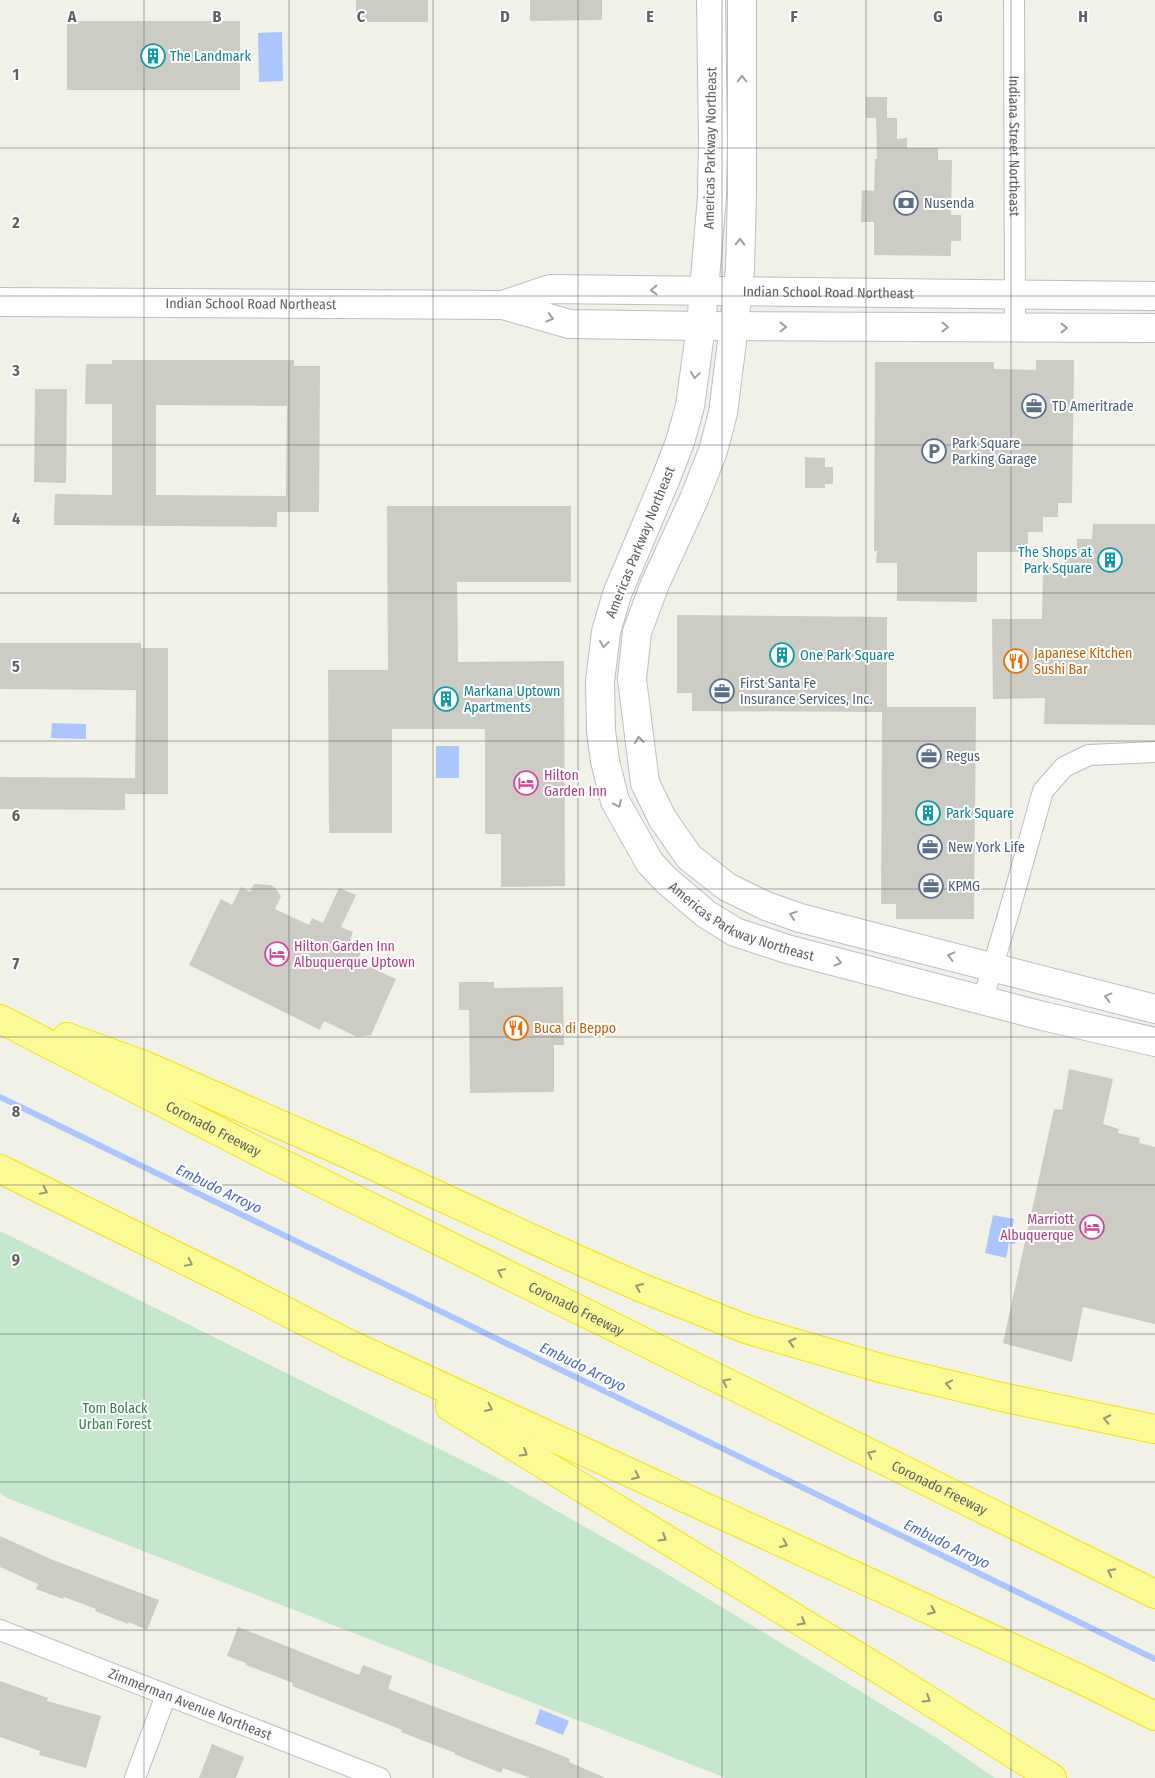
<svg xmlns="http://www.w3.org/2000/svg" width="1155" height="1778" font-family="'Fira Sans Condensed',sans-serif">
<rect width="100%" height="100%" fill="#f1f1e8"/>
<!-- green -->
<path fill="#c5e8cd" d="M0,1231L506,1482L659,1569L937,1738L995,1778H726L7,1498L0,1493Z"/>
<!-- water -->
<g fill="#abc6fe">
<path d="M282,32L283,81L259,82L258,33Z"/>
<path d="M52,723L86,724V739L51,738Z"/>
<rect x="436" y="746" width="23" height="32"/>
<path d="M993,1215L1014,1219L1011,1234L1017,1235L1015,1244L1009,1243L1006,1258L985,1253Z"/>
<path d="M540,1709L569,1721L563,1735L535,1724Z"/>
</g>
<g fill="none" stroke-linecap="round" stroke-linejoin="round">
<!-- stream -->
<path stroke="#abc6fe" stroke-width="6" d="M0,1097L1155,1659"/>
</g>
<!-- building -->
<g fill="#ccccc4" fill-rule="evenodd">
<rect x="356" y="0" width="72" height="22"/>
<path d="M530,0H602V20L530,21Z"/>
<rect x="67" y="21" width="173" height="69"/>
<path d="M866,97H887V118H897V139L907,138V148H938V160H952L951,215H961V241H951V256L874,255V222H861L862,190L874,191L875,159H877L876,118H866Z"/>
<path d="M112,360H294V366H320L319,512H277V527L54,525L55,494L112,495V404H85L86,364H112ZM156,405L287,406L286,496L156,495Z"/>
<path d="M1036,360H1074L1072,503H1058V517H1043V532H1028V552H977V602L897,601V563H876L877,551H874L875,362H994V369L1036,370Z"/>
<path d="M35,389H67L66,483L34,482Z"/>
<path d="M805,457L825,458V467H833V484H825V488H805Z"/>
<path d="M387,506H571V582H457L458,662L564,661L565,886L501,887V834H485V729H392V833H329L328,670H388Z"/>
<path d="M1093,524H1155V725L1044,724L1045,698L993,699L992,619H1042L1043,567H1065V553H1077V539H1092Z"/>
<path d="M677,615L887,617V707H976L974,919H896V904H881L882,712L692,711V693H677Z"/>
<path d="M0,643H141V648H168V794H125V810L0,809V777L135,778L136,690L0,689Z"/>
<path d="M254,884L271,885L276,889L281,896L275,909L309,925L312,918L323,923L339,888L356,895L341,927L353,932L350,940L364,946L357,961L396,979L371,1035L357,1037L324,1021L320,1030L189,965L221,899L232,905L241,887L250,892Z"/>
<path d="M459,982H494V988L563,987L564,1045H554V1092L470,1093L469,1010H459Z"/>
<path d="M1069,1069L1113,1079L1103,1124L1119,1129L1118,1133L1140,1138L1139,1143L1155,1147V1324L1083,1307L1072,1362L1003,1343L1054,1109L1062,1110Z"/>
<path d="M0,1536L53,1560L159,1600L147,1630L129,1622L128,1624L95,1611L96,1609L64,1597L63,1599L36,1589L38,1584L0,1567Z"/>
<path d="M238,1627L359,1675L363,1665L392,1676L388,1689L535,1745L570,1759L569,1762L606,1778H530L503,1768L501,1773L454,1754L455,1753L401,1732L402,1730L292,1686L293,1683L246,1665V1663L227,1656Z"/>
<path d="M0,1681L48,1698L47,1701L101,1716L86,1768L39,1755L40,1751L0,1737Z"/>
<path d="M212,1744L244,1757L236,1778H199Z"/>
</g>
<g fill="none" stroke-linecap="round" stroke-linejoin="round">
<!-- street casing -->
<g stroke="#bcbec3" stroke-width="22">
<g id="street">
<path id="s1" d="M1014,0L1015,328"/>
<path d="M983,999L1009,912L1043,791L1064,767L1089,755L1155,752"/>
<path id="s2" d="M0,1630L380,1778"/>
<path d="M135,1778L166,1695"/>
</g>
</g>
<!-- secondary casing -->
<g stroke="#bdbec5" stroke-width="30">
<g id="secondary">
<path id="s3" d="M711,0L713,139L712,196L701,326L690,406L680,442L666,478L617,594L606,632L600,682L601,731L605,761L615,801L650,863L666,880L706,914L735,932L787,949L1043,1016L1155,1042"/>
<path d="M742,0V194L740,269L734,326L723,413L713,451L694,499L655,584L637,632L632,679L645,783L662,818L689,857L727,887L766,906L800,918L1155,1009"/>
<path id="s4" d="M0,302L503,305L569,324L701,326L1155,328"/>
<path id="s5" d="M503,305L550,289L1155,296"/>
</g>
</g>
<!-- highway casing -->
<g stroke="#f6e303" stroke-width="30">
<g id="highway">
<path id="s6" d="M0,1019L263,1154L1155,1594"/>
<path d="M67,1037L144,1065L350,1155L574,1258L642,1288L746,1329L884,1369L1006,1398L1155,1429"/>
<path d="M0,1169L227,1281L349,1344L1080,1679L1155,1716"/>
<path d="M450,1407L885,1673L1052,1778"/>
</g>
</g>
<!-- street -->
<use href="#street" stroke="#fff" stroke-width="20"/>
<!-- secondary -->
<use href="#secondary" stroke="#fff" stroke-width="28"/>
<!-- highway -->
<use href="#highway" stroke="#fcfa94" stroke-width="28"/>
</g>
<!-- one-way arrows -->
<defs><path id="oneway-chevron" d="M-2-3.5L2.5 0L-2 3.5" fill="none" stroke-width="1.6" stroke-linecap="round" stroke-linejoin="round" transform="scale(1.25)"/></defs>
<g stroke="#9fa0a4">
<use href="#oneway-chevron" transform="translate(742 79) rotate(-90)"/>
<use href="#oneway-chevron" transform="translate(740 242) rotate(-88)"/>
<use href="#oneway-chevron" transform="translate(654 290) rotate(-180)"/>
<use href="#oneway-chevron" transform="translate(550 318) rotate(16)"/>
<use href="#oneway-chevron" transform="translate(783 327)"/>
<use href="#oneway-chevron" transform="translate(945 327)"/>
<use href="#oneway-chevron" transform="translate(1064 328)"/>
<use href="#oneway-chevron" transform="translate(695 375) rotate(98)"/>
<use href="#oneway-chevron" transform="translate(604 644) rotate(97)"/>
<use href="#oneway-chevron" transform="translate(639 740) rotate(-96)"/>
<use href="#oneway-chevron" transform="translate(618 804) rotate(66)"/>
<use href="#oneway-chevron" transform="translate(793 915) rotate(-162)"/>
<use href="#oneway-chevron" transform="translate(951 956) rotate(-166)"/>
<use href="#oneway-chevron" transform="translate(838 962) rotate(14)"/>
<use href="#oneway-chevron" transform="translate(1108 997) rotate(-165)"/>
</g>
<g stroke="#969777">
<use href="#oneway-chevron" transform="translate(44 1191) rotate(26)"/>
<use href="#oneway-chevron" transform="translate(189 1263) rotate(26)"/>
<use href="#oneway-chevron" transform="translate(501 1272) rotate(-154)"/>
<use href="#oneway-chevron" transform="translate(639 1287) rotate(-157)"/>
<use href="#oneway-chevron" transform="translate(792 1342) rotate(-164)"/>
<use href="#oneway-chevron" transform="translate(726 1382) rotate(-154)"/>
<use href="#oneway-chevron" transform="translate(949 1384) rotate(-167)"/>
<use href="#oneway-chevron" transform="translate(489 1408) rotate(25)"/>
<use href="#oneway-chevron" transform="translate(1107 1419) rotate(-168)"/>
<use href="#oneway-chevron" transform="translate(524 1453) rotate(32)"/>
<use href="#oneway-chevron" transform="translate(871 1454) rotate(-154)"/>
<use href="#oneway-chevron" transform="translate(636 1476) rotate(25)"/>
<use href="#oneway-chevron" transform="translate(663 1538) rotate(31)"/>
<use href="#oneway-chevron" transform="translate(784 1544) rotate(25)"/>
<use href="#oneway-chevron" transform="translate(1111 1572) rotate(-154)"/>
<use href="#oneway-chevron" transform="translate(932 1611) rotate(25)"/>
<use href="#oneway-chevron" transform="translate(802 1622) rotate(31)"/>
<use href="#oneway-chevron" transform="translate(927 1699) rotate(32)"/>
</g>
<!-- grid -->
<path fill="none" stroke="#5f6168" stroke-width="1" stroke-opacity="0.55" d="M144,0V1778M289,0V1778M433,0V1778M578,0V1778M722,0V1778M866,0V1778M1011,0V1778M0,148H1155M0,296H1155M0,445H1155M0,593H1155M0,741H1155M0,889H1155M0,1037H1155M0,1185H1155M0,1334H1155M0,1482H1155M0,1630H1155"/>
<!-- icons -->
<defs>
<g id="building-ring" transform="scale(1.25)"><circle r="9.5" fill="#fff" stroke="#0f9aa8" stroke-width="1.5"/><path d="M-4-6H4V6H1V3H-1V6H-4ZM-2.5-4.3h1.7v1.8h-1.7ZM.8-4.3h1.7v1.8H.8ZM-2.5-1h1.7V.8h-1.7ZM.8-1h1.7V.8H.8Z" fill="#0f9aa8"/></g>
<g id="bank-ring" transform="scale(1.25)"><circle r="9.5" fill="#fff" stroke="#5c6f8a" stroke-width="1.5"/><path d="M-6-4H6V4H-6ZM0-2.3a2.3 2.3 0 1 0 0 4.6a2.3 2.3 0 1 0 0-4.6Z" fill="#5c6f8a"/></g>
<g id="office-ring" transform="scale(1.25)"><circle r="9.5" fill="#fff" stroke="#5c6f8a" stroke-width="1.5"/><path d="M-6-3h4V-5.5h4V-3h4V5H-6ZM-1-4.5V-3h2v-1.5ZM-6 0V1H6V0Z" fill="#5c6f8a"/></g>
<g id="parking-ring" transform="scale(1.25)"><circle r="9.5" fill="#fff" stroke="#5c6f8a" stroke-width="1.5"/><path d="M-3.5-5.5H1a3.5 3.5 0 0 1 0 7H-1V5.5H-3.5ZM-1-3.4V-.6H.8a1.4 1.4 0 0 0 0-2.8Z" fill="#5c6f8a"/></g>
<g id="restaurant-ring" transform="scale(1.25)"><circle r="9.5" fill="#fff" stroke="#e8710a" stroke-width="1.5"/><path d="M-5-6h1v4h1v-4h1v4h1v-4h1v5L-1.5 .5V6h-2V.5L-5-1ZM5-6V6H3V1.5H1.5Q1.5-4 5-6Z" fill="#e8710a"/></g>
<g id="hotel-ring" transform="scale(1.25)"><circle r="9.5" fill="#fff" stroke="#d1479c" stroke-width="1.5"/><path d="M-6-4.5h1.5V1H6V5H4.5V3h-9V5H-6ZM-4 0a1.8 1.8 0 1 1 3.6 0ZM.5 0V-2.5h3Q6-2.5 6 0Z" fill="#d1479c"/></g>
</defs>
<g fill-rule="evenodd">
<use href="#building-ring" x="153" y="56"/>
<use href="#bank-ring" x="906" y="203"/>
<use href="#office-ring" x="1034" y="406"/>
<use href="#parking-ring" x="934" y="451"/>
<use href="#building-ring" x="1110" y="560"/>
<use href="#building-ring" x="782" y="655"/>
<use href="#restaurant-ring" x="1016" y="661"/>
<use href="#office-ring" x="722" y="691"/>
<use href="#building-ring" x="446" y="699"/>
<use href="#office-ring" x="929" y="756"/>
<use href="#hotel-ring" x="526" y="783"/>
<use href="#building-ring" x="928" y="813"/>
<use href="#office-ring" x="930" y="847"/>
<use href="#office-ring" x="931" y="886"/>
<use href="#hotel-ring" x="277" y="954"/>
<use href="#restaurant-ring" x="516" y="1028"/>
<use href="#hotel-ring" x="1092" y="1227"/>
</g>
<g text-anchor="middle" stroke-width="4" stroke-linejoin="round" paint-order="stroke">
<!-- culture labels -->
<g font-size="14" fill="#0d838f" stroke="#fff" text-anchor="start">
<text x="170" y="61">The Landmark</text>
<text x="1092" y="557" text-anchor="end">The Shops at<tspan x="1092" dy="16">Park Square</tspan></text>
<text x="800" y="660">One Park Square</text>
<text x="464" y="696">Markana Uptown<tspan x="464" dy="16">Apartments</tspan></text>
<text x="946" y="818">Park Square</text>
</g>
<!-- street labels -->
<g font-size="14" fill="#5f6168" stroke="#fff">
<text dy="5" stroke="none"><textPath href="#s1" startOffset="146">Indiana Street Northeast</textPath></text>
<text transform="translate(710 148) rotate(-89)" y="5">Americas Parkway Northeast</text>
<text dy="5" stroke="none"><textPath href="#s5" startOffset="328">Indian School Road Northeast</textPath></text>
<text dy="5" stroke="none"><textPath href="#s4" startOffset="251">Indian School Road Northeast</textPath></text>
<text transform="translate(640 542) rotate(-68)" y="5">Americas Parkway Northeast</text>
<text dy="5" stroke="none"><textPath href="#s3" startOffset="1002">Americas Parkway Northeast</textPath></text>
<text dy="5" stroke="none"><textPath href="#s6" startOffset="240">Coronado Freeway</textPath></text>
<text dy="5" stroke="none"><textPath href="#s6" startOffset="645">Coronado Freeway</textPath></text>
<text dy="5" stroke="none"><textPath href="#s6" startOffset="1050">Coronado Freeway</textPath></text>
<text dy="5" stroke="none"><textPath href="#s2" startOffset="204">Zimmerman Avenue Northeast</textPath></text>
</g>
<!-- service labels -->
<g font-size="14" fill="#4e5e75" stroke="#fff" text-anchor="start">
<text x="924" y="208">Nusenda</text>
<text x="1052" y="411">TD Ameritrade</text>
<text x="952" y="448">Park Square<tspan x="952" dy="16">Parking Garage</tspan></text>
<text x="740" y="688">First Santa Fe<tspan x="740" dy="16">Insurance Services, Inc.</tspan></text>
<text x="946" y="761">Regus</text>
<text x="948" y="852">New York Life</text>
<text x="948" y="891">KPMG</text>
</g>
<!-- food labels -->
<g font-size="14" fill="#c56008" stroke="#fff" text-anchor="start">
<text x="1034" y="658">Japanese Kitchen<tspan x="1034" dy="16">Sushi Bar</tspan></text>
<text x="534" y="1033">Buca di Beppo</text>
</g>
<!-- hotel labels -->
<g font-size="14" fill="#b23c85" stroke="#fff" text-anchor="start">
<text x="544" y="780">Hilton<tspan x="544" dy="16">Garden Inn</tspan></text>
<text x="294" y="951">Hilton Garden Inn<tspan x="294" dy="16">Albuquerque Uptown</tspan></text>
<text x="1074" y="1224" text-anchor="end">Marriott<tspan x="1074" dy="16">Albuquerque</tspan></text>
</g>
<!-- park labels -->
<g font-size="14" fill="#35814a" stroke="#fff">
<text x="115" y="1413">Tom Bolack<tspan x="115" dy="16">Urban Forest</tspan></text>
</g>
<!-- water labels -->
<g font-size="15" font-style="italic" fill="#4b6ac4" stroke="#fff">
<text transform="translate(219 1189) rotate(26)" y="5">Embudo Arroyo</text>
<text transform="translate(583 1367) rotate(26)" y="5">Embudo Arroyo</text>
<text transform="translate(947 1544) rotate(26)" y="5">Embudo Arroyo</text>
</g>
</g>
<g font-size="16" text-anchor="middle" font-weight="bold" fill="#5f6168" stroke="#fff" stroke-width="4" stroke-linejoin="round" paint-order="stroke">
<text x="72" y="22">A</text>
<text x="217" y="22">B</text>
<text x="361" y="22">C</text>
<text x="505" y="22">D</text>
<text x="650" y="22">E</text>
<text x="794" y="22">F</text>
<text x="938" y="22">G</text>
<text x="1083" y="22">H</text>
<text x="16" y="80">1</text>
<text x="16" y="228">2</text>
<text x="16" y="376">3</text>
<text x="16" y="524">4</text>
<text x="16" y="672">5</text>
<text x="16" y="821">6</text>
<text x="16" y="969">7</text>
<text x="16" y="1117">8</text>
<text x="16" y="1265">9</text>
</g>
</svg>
